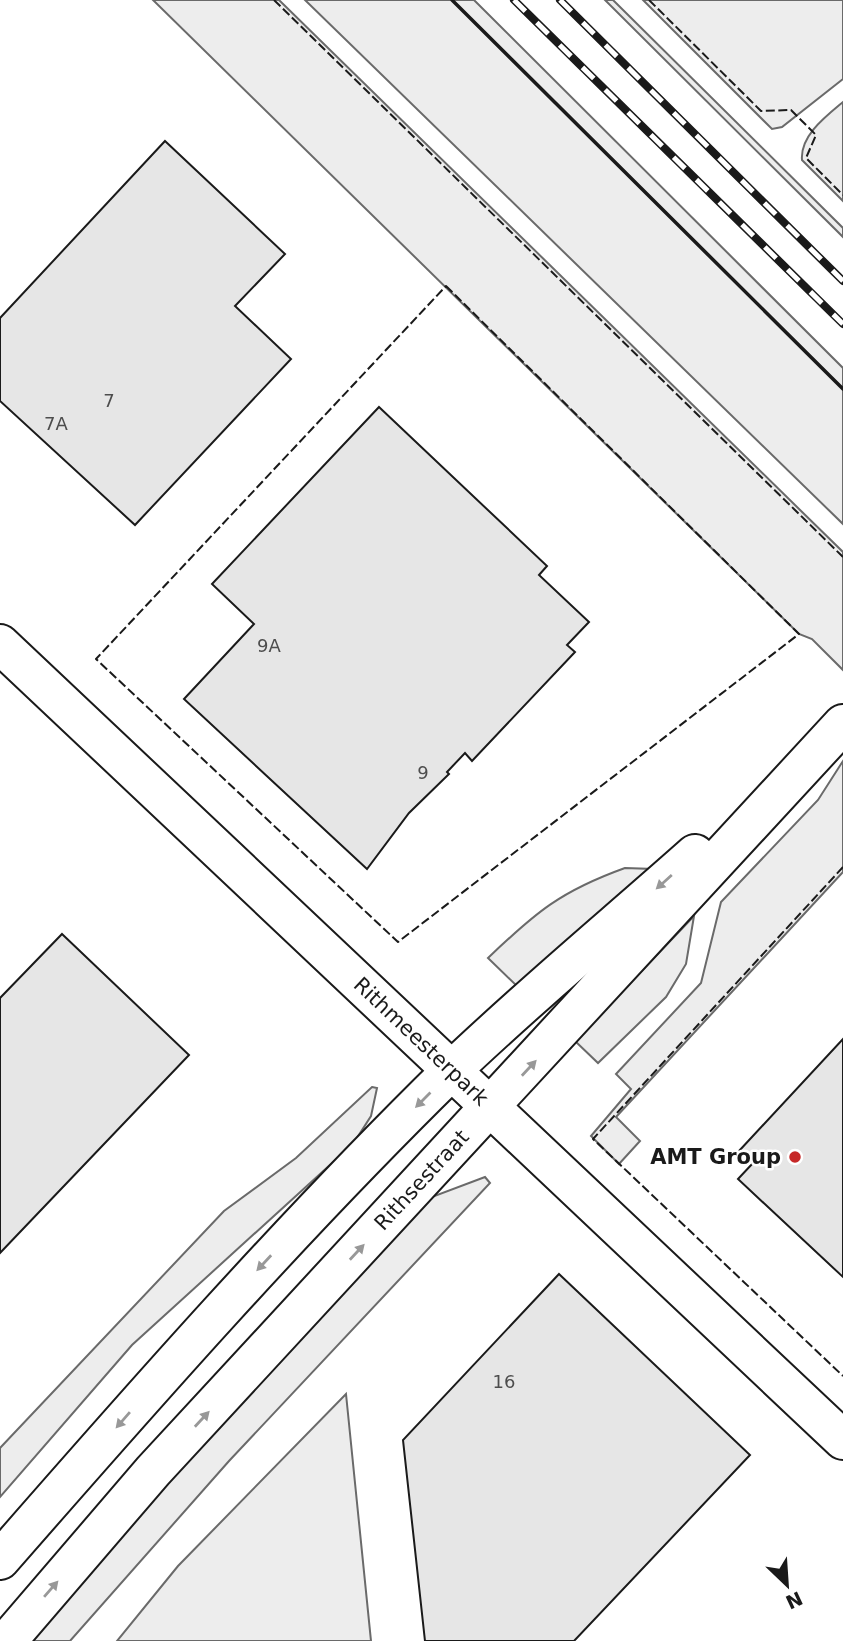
<svg xmlns="http://www.w3.org/2000/svg" width="843" height="1641" font-family="'DejaVu Sans',sans-serif">
<rect width="100%" height="100%" fill="#fff"/>
<!-- green -->
<g fill="#ededed" stroke="#6a6a6a" stroke-width="2">
<path d="M153,0H279L843,552V670L812,639L799,634Z"/>
<path d="M305,0H474L843,368V524Z"/>
<path d="M605,0H613L843,228V237Z"/>
<path d="M643,0H843V79L782,127L772,129Z"/>
<path d="M843,102V201L802,160C800,136 825,117 843,102Z"/>
<path d="M843,761V872L616,1117L640,1141L619,1164L591,1136L631,1089L616,1074L701,983L721,902L818,800Z"/>
<path d="M625,868L653,869L521,990L488,958C536,912 561,891 625,868Z"/>
<path d="M694,916L686,964L666,997L598,1063L575,1041Z"/>
<path d="M372,1087L377,1088L371,1116L353,1144L132,1345L0,1497V1448L224,1211L296,1158Z"/>
<path d="M485,1177L490,1183L229,1461L70,1641H27L99,1551L429,1198Z"/>
<path d="M346,1394L371,1641H117L178,1566Z"/>
</g>
<!-- building -->
<g fill="#e6e6e6" stroke="#1a1a1a" stroke-width="2">
<path d="M165,141L285,254L235,306L291,359L135,525L0,401V318Z"/>
<path d="M379,407L547,566L539,575L589,622L567,645L575,652L472,761L465,753L447,772L449,774L409,813L367,869L184,699L254,624L212,584Z"/>
<path d="M62,934L189,1055L0,1253V998Z"/>
<path d="M843,1039V1277L738,1179L753,1163L739,1151Z"/>
<path d="M559,1274L750,1455L574,1641H425L403,1440Z"/>
</g>
<g fill="none" stroke-linecap="round" stroke-linejoin="round">
<!-- minor casing -->
<g stroke="#1a1a1a" stroke-width="42">
<g id="minor">
<path id="s1" d="M0,644L843,1440"/>
<path d="M0,1560C145,1394 291,1228 449,1073C528,997 613,927 695,854"/>
<path id="s2" d="M7,1641L153,1471L843,724"/>
</g>
</g>
<!-- minor -->
<use href="#minor" stroke="#fff" stroke-width="38"/>
<!-- rail casing -->
<g stroke="#1a1a1a" stroke-width="8">
<g id="rail">
<path d="M514,0L843,324"/>
<path d="M560,0L843,281"/>
</g>
</g>
<!-- rail -->
<use href="#rail" stroke="#fff" stroke-width="5" stroke-dasharray="16" stroke-linecap="butt"/>
<!-- fence -->
<g stroke="#1a1a1a" stroke-width="2" stroke-dasharray="9 3.5" stroke-linecap="butt">
<path d="M274,0L843,557"/>
<path d="M649,0L761,111L791,110L816,135L806,158L843,195"/>
<path d="M446,286L799,634L398,942L96,659Z"/>
<path d="M843,867L593,1139L843,1376"/>
</g>
<!-- wall -->
<path stroke="#1a1a1a" stroke-width="3.5" d="M452,0L843,389"/>
</g>
<!-- one-way arrows -->
<defs><path id="oneway-solid" d="M-6-.8H1V-3.2L6.5 0L1 3.2V.8H-6Z" transform="scale(1.75)"/></defs>
<g fill="#989898">
<use href="#oneway-solid" transform="translate(664 882) rotate(138)"/>
<use href="#oneway-solid" transform="translate(529 1068) rotate(-47)"/>
<use href="#oneway-solid" transform="translate(423 1100) rotate(135)"/>
<use href="#oneway-solid" transform="translate(357 1252) rotate(-47)"/>
<use href="#oneway-solid" transform="translate(264 1263) rotate(133)"/>
<use href="#oneway-solid" transform="translate(202 1419) rotate(-47)"/>
<use href="#oneway-solid" transform="translate(123 1420) rotate(131)"/>
<use href="#oneway-solid" transform="translate(51 1589) rotate(-49)"/>
</g>
<!-- markers -->
<circle fill="#c62828" stroke="#fff" stroke-width="2.5" cx="795" cy="1157" r="7"/>
<g text-anchor="middle" stroke-width="5" stroke-linejoin="round" paint-order="stroke">
<!-- number labels -->
<g font-size="18" fill="#4d4d4d">
<text x="109" y="407">7</text>
<text x="56" y="430">7A</text>
<text x="269" y="652">9A</text>
<text x="423" y="779">9</text>
<text x="504" y="1388">16</text>
</g>
<!-- street labels -->
<g font-size="21" fill="#1a1a1a" stroke="#fff">
<text dy="7" stroke="none"><textPath href="#s1" startOffset="579">Rithmeesterpark</textPath></text>
<text dy="7" stroke="none"><textPath href="#s2" startOffset="620">Rithsestraat</textPath></text>
</g>
<!-- poi labels -->
<g font-size="21" font-weight="bold" fill="#1a1a1a" stroke="#fff" text-anchor="end">
<text x="781" y="1164">AMT Group</text>
</g>
</g>
<!-- north arrow -->
<g transform="translate(787 1585) rotate(155)" stroke="#ffffff" stroke-width="5" paint-order="stroke">
<path d="M0-5L12 26L0 18L-12 26Z" fill="#1a1a1a"/>
<text y="-10" font-size="19" font-weight="bold" text-anchor="middle" fill="#1a1a1a">N</text>
</g>
</svg>
